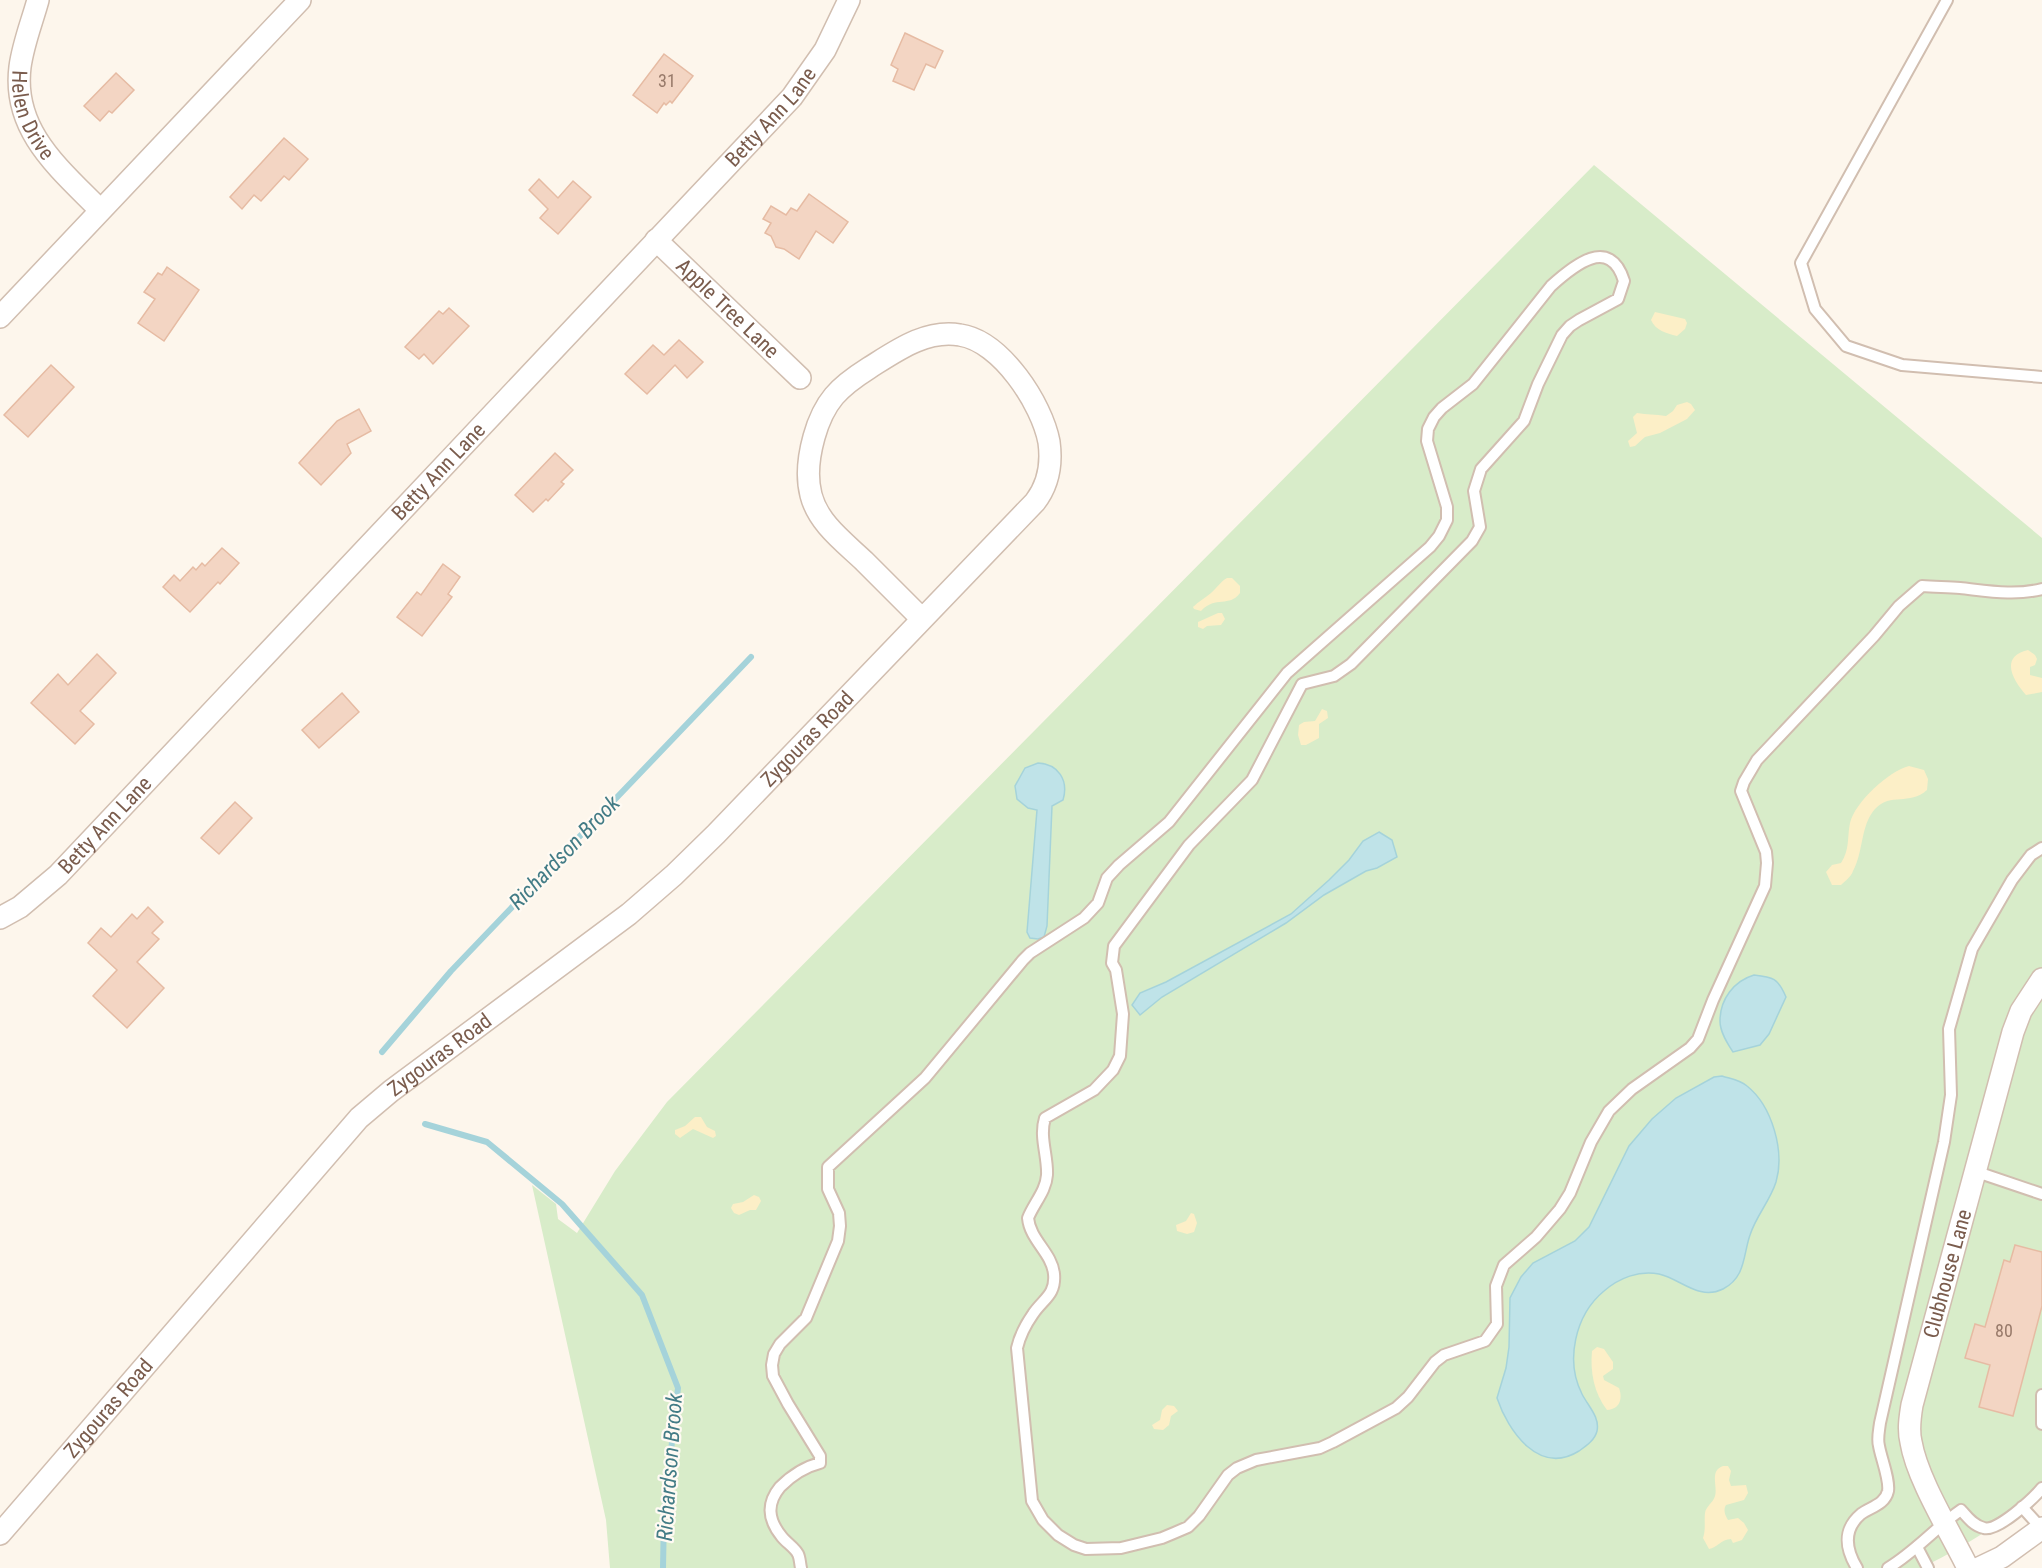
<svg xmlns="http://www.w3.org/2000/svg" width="2042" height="1568" font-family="'Roboto Condensed',sans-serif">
<rect width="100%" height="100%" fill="#fdf6ec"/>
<!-- green -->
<path fill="#d8ecc9" d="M1594,165L2042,538V1489C2005,1521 1965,1547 1921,1568H610L606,1520L532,1185L556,1204L558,1219L577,1233L615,1171L667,1102Z"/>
<!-- sand -->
<g fill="#fcefc7">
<path d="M1655,312L1685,319L1687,323L1685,329L1677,336C1666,333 1656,331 1651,320Z"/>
<path d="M1687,402L1691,404L1695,410L1687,419L1660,433L1645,437L1635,446L1630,447L1628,441L1637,433L1633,417L1637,413C1647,415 1655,414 1666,416L1673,411L1677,405Z"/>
<path d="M1227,578H1232L1240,586V593C1229,608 1216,595 1201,611L1194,609L1193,607C1199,601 1205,598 1211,593C1217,588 1220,582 1227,578Z"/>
<path d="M1218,613H1222L1225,619L1221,625L1207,626L1203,629L1198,627V622Z"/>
<path d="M2028,650L2035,655L2037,659L2035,665L2030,667V675L2042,678V692L2026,695C2013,680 1999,657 2028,650Z"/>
<path d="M1322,709L1327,711L1328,718L1319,724V738L1306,745H1301L1298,735L1299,725L1304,722L1315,721Z"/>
<path d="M1909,766L1924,770L1928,779L1927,790C1909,806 1891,792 1875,809C1860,826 1864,851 1853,871C1851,877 1845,881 1841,885H1832L1826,872L1832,865L1841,863C1850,849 1847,838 1850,823C1855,802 1889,771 1909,766Z"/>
<path d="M695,1117H701L707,1127L715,1131L716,1136L713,1138L693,1129L680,1138L675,1134V1130L685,1126Z"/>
<path d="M754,1195L759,1197L761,1201L756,1210H750L739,1215L734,1213L731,1208L733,1204L743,1202Z"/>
<path d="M1191,1213L1194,1214L1197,1223L1194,1232L1187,1234L1177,1231L1176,1225L1186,1221Z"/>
<path d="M1597,1347L1604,1349L1613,1362V1369L1603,1376L1604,1380L1619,1388C1623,1399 1620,1409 1607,1410C1594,1393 1590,1372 1592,1351Z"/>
<path d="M1167,1405L1174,1406L1178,1411L1171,1416L1169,1425L1163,1430L1154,1429L1152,1425L1160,1420L1162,1410Z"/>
<path d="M1723,1466H1728L1731,1471L1729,1480L1731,1486L1746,1485L1748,1493L1744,1500L1726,1505C1723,1510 1725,1515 1728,1520L1738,1518L1744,1523L1748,1530L1742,1540L1733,1543L1731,1539C1721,1539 1717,1548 1709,1549L1703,1538C1706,1529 1704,1522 1705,1513C1706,1506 1713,1503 1715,1496C1718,1486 1709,1471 1723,1466Z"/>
</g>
<!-- water -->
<g fill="#bfe3e8" stroke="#a5d3da" stroke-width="1.5">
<path d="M1038,763C1058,764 1069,780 1063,800L1052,806L1047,926L1044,937L1038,939L1030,938L1027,932L1037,810L1028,808L1017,799L1015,786L1025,768Z"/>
<path d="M1379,832L1392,840L1397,857L1377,868L1366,871L1324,895L1286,923L1162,997L1140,1015L1132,1005L1140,993L1166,982L1291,914L1329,880L1349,860L1363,841Z"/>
<path d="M1754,975C1773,977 1778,978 1786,997L1769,1034L1760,1045L1733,1052C1727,1043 1720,1032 1720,1021C1720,999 1734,981 1754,975Z"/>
<path d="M1722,1076C1731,1079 1740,1080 1747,1086C1772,1106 1785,1151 1776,1182C1770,1201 1756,1216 1750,1235C1743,1255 1746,1277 1723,1289C1699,1301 1681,1279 1659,1274C1639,1270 1619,1278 1604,1291C1575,1315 1565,1361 1582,1394C1588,1406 1600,1417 1597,1431C1595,1440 1586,1446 1579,1451C1539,1476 1508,1431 1497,1398L1506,1368L1509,1347L1510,1298L1521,1277L1533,1263L1575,1241L1589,1227L1629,1146L1652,1119L1676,1098L1714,1077Z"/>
</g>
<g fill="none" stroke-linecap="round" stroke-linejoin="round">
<!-- stream -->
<g stroke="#a5d3da" stroke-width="6">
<path d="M382,1052L451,971L751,657"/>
<path d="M425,1124L487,1142L562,1204L642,1295L678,1388L664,1514L663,1568"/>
</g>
</g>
<!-- building -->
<g fill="#f3d5c3" stroke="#e6bba3" stroke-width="1.5">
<path d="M905,33L943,51L935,68L926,64L914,90L893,81L898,69L891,65Z"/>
<path d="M664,54L693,76L672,103L670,101L666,105L664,103L657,113L633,95Z"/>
<path d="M116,73L134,90L112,113L109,111L100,121L84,106Z"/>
<path d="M284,138L308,159L289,180L284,176L261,201L254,195L242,209L230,197Z"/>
<path d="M539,179L558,198L573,181L591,197L558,234L540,218L548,209L529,190Z"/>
<path d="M809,194L848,222L833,243L816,231L799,259L784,249L776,247L771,236L765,233L771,223L763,219L771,206L786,215L791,208L797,211Z"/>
<path d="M167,267L199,290L164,341L138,323L155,299L144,292L158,273L162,275Z"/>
<path d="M449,308L469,326L433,364L424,354L419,359L405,347L439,311L443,314Z"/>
<path d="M679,340L703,362L687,378L675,365L647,394L625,374L653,345L664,355Z"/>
<path d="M51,365L74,387L28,437L4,415Z"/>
<path d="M359,409L371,431L347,444L351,453L321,485L299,463L337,421Z"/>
<path d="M555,453L573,470L561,482L564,484L548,501L546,499L533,512L515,495Z"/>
<path d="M222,548L239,563L220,584L218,582L190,612L163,587L174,575L180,581L193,567L196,570L202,563L205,566Z"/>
<path d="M443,564L460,577L448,594L452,597L422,636L397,617L417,592L421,595Z"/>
<path d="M97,654L116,673L80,711L94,724L75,744L31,703L58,674L68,685Z"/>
<path d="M342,693L359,712L319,748L302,730Z"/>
<path d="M235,802L252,818L219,854L201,838Z"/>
<path d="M148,907L163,922L152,933L159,939L137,962L164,988L127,1028L93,996L117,970L88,943L101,928L111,937L132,914L137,919Z"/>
<path d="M2015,1245L2042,1252V1306L2013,1416L1979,1407L1990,1365L1965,1358L1975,1324L1985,1327L2004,1260L2010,1262Z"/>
</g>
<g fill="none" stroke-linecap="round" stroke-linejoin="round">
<!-- lane casing -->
<g stroke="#d1beb0" stroke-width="14">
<g id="lane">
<path d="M1947,0L1801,263L1815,309L1846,346L1902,365L2042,377"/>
<path d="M1974,1171L2042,1194"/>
<path d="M2042,1395V1424"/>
<path d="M2022,1507L2042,1529"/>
<path d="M1917,1547L1928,1568"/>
<path d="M801,1568C800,1564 800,1558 798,1554C795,1548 787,1543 782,1537C768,1520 766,1504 780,1487C792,1475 804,1467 820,1463V1456L788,1404L773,1376L772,1365L774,1354L780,1344L806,1318L838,1241L840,1226L839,1213L828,1189V1167L925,1078L1023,960L1030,953L1084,918L1098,903L1107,878L1119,865L1169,822L1287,673L1430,547L1439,536L1447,520V507L1427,441L1428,429L1434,417L1442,408L1473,384L1551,286C1573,266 1610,235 1624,281L1618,299L1579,320L1570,326L1562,335L1538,384L1524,421L1481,469L1474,491L1480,527L1472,541L1351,664L1334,676L1302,684L1252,780L1189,845L1114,946L1112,963L1116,970L1123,1014L1120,1056L1113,1070L1094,1090L1045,1118C1039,1137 1048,1156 1047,1175C1046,1191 1034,1203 1028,1218C1030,1240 1052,1253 1054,1274C1056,1295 1043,1299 1033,1314C1026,1324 1020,1335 1017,1348L1032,1501L1043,1520L1058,1535L1074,1545L1086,1549L1121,1548L1162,1538L1174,1533L1188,1527L1199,1516L1228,1475L1237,1468L1256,1460L1320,1448L1333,1442L1396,1408L1408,1397L1435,1362L1444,1355L1485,1341L1497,1324L1496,1286L1504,1265L1536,1237L1560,1209L1570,1193L1591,1142L1609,1111L1632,1089L1690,1048L1698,1039L1713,1000L1765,886L1767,863L1766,852L1741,791L1744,782L1757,760L1874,636L1899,606L1922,586C1935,587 1948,587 1960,588C1988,591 2015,596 2042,589"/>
<path d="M1857,1568C1846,1550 1842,1530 1861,1514C1870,1507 1885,1505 1888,1491C1890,1480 1881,1458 1879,1446C1877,1439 1879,1431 1880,1423L1944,1142L1951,1095L1949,1029L1972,949L2012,880L2031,855L2042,848"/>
<path d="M1888,1568C1915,1552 1935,1528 1961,1510C1967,1517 1974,1526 1984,1528C1997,1532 2033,1499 2042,1488"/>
</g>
</g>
<!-- street casing -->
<g stroke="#d1beb0" stroke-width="24">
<g id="street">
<path id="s1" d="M38,0C32,22 23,44 20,67C12,131 60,169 100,210"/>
<path id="s2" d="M656,240L800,378"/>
<path d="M0,317L300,0"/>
<path id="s3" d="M0,918L20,907L58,875L792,97L825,50L849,0"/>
<path id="s4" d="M0,1534L359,1118L391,1091L629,914L674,875L716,834L1035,502C1049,484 1052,464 1049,442C1042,404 1001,341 960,335C926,329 896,351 869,368C839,387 824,401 814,437C809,455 806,476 811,495C818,523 844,542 864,561C883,580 903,600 922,619"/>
<path id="s5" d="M1968,1568C1951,1533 1917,1479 1911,1442C1908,1430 1910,1417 1912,1405L2013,1032L2021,1011L2042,979"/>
<path d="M1979,1568L2002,1557L2042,1528"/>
</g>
</g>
<!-- lane -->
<use href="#lane" stroke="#fff" stroke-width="10"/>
<!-- street -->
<use href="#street" stroke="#fff" stroke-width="21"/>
</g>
<g text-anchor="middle" stroke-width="4.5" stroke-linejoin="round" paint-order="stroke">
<!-- number labels -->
<g font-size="18" fill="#987a6a">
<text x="667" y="87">31</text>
<text x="2004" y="1337">80</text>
</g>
<!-- street labels -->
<g font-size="21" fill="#7a5c4d" stroke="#fffaf3">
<text dy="7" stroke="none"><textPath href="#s1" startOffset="120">Helen Drive</textPath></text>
<text dy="7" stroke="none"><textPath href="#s3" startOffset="1113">Betty Ann Lane</textPath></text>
<text dy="7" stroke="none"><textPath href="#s2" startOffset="99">Apple Tree Lane</textPath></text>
<text dy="7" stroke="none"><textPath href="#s3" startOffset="627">Betty Ann Lane</textPath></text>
<text dy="7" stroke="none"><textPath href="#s4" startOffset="1138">Zygouras Road</textPath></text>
<text dy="7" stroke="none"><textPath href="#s3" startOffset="141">Betty Ann Lane</textPath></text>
<text dy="7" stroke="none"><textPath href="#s4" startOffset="652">Zygouras Road</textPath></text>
<text dy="7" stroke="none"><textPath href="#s5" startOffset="312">Clubhouse Lane</textPath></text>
<text dy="7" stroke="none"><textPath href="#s4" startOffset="166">Zygouras Road</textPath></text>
</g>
<!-- water labels -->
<g font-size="22" font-style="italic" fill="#437c86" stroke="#fffaf3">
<text transform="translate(564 852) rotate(-46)" y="8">Richardson Brook</text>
<text transform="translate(669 1467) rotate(-86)" y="8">Richardson Brook</text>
</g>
</g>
</svg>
